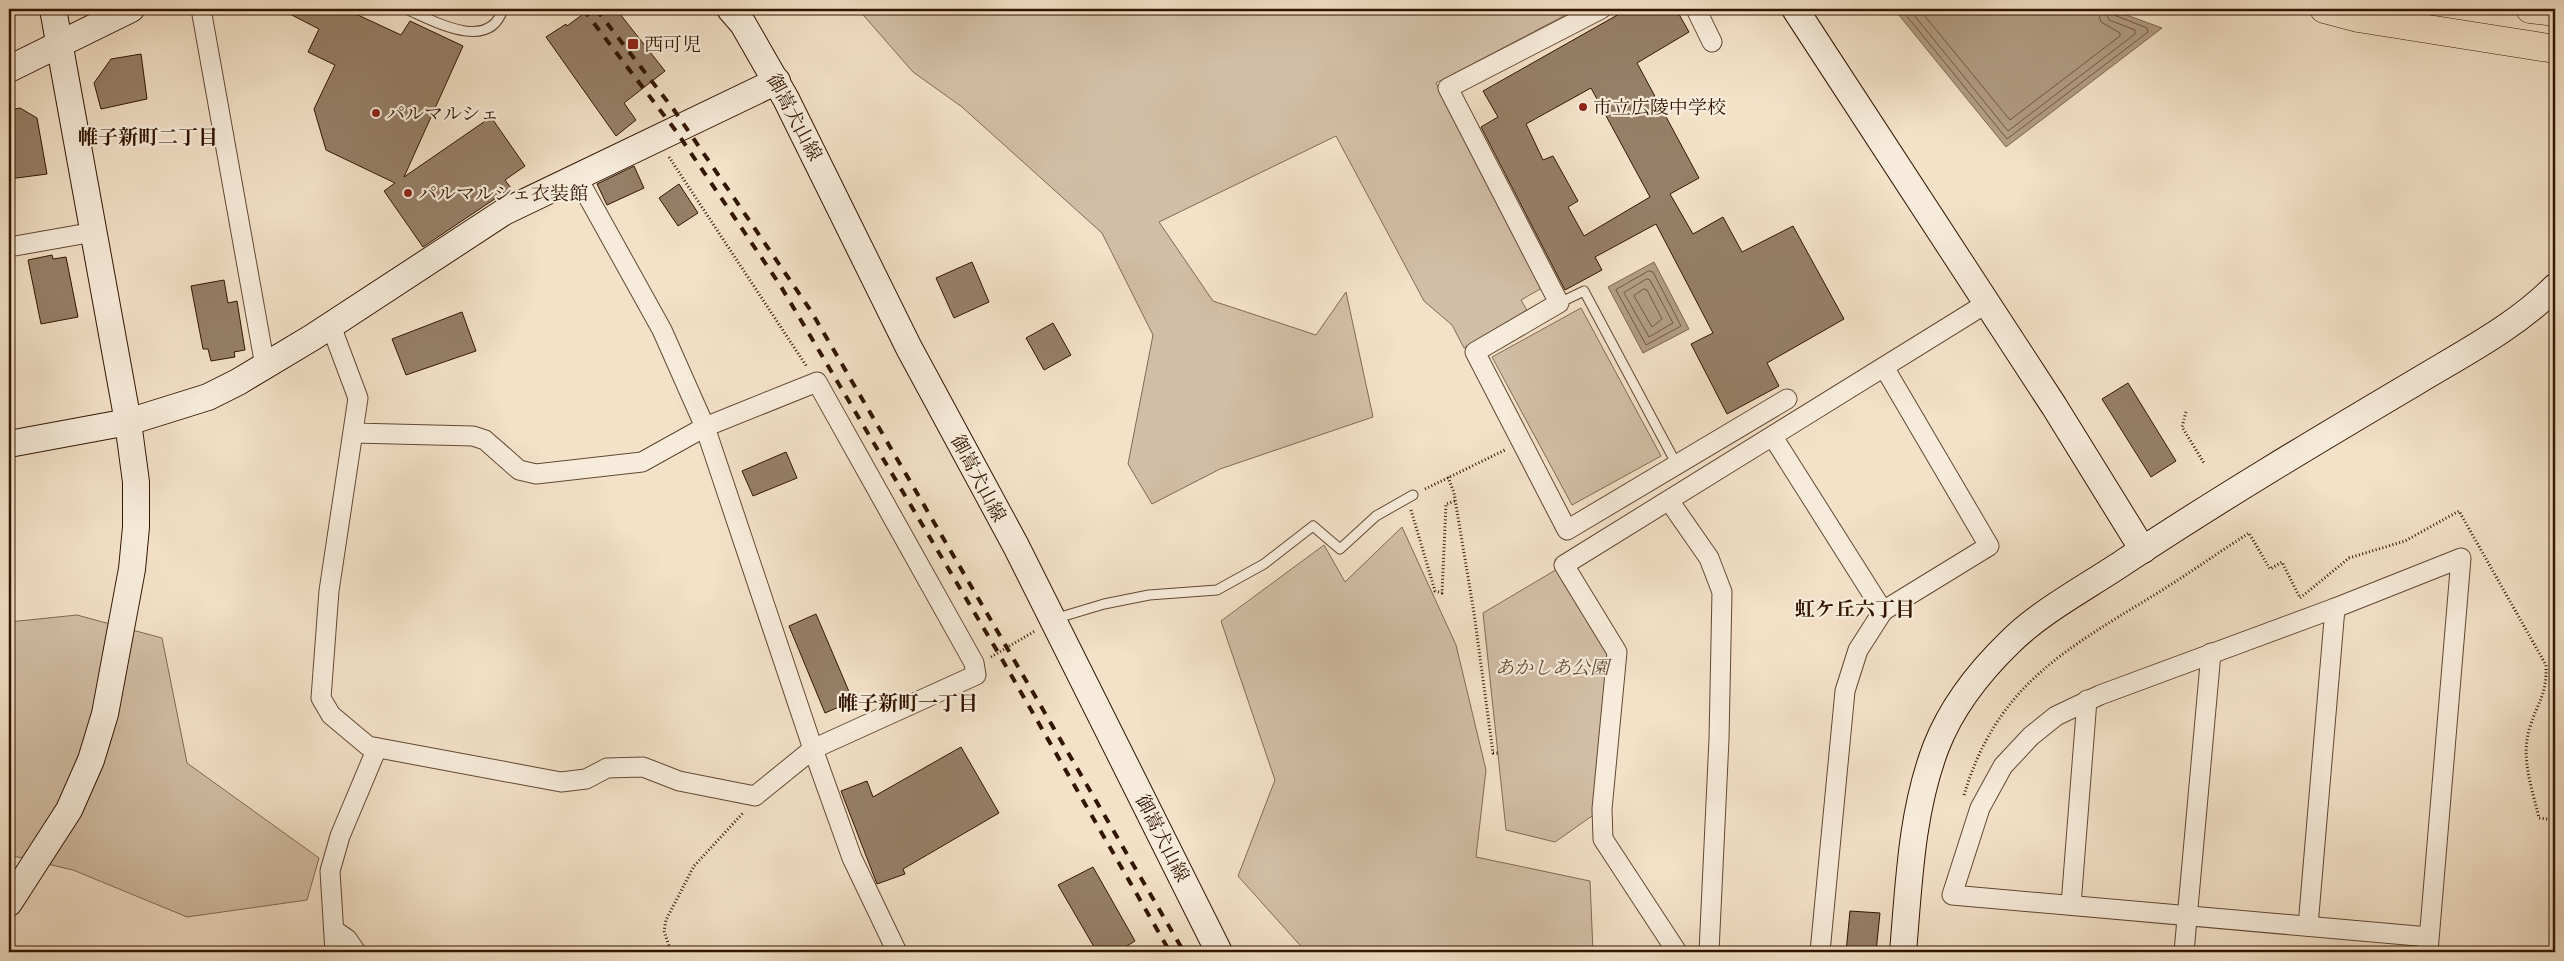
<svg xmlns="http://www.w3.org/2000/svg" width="2564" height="961" font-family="'Old Standard TT','Noto Serif JP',serif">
<rect width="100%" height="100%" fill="#f3e1c8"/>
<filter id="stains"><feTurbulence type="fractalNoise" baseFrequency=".004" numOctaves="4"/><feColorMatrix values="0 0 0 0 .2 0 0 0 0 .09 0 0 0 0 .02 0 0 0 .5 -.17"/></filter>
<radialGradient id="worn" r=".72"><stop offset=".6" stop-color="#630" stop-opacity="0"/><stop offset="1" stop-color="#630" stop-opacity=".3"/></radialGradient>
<!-- green -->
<g fill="#d2bea6" stroke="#826a53">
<path d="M858,9H1577L1436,83L1542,288L1521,300L1528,312L1464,348L1452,325L1424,301L1336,136L1159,222L1213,301L1316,335L1346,292L1373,417L1220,469L1152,504L1128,464L1153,335L1102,233L962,107L913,72Z"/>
<path d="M1581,308L1661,456L1572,505L1492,357Z"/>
<path d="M1402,527L1456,645L1486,770L1476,857L1590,881L1593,952H1306L1238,876L1275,780L1221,621L1324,545L1345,582Z"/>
<path d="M1564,565L1617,652L1602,809L1555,842L1506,830L1483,613Z"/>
<path d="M77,615L162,638L187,763L319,858L307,900L187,917L73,870L9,855V622Z"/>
</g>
<!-- water -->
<g fill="#b19c84" stroke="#7e664f">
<path d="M1894,9H2110L2162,28L2006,147Z"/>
<path d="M1654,262L1689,329L1643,353L1608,287Z"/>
</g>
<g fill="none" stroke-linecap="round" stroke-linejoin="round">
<!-- shore -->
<g stroke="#725842" stroke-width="1">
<path d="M1901,9L2007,139L2148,32L2147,28L2114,15L2111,9"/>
<path d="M1909,9L2008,131L2135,34V30L2109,20L2104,9"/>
<path d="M1919,9L2010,120L2120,36V33L2101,22L2097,9"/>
<path d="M1649,271L1653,272L1681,326L1646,345L1616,290Z"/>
<path d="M1647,279L1650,280L1673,323L1649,337L1624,293Z"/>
<path d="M1644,289L1647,290L1662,319L1652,327L1634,296Z"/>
</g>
</g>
<!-- building -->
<g fill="#967f68" stroke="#321500" fill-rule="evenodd">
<path d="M280,9H345L401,35L410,21L463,46L404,177L491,117L525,166L505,180L511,188L423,247L384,191L395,183L326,150L314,109L335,65L308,52L319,29Z"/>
<path d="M590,9H616L665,71L624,103L636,120L616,136L546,37L566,24L567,26Z"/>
<path d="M1628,9H1676L1689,32L1637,63L1699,178L1670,194L1693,234L1723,217L1742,252L1793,226L1844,319L1767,363L1779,386L1727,414L1691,344L1713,333L1656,224L1595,257L1602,270L1565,290L1481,127L1498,117L1483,91ZM1591,88L1650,197L1584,236L1568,207L1578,201L1553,156L1543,160L1526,124Z"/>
<path d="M141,54L147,99L101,109L94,83L111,59Z"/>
<path d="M20,108L37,118L47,174L9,179V110Z"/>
<path d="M634,166L644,188L607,205L597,184Z"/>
<path d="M679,184L698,213L678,226L659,198Z"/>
<path d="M52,255L53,259L66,257L78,317L41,324L28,260Z"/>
<path d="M972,262L989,302L954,318L936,278Z"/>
<path d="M224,280L228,303L237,301L245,350L234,352L235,357L211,361L208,349H203L191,286Z"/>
<path d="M462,312L476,351L406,375L392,339Z"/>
<path d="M1053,323L1071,355L1044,370L1026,338Z"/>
<path d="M2128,383L2176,461L2151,477L2102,399Z"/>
<path d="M786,452L797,478L753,496L742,471Z"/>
<path d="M816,614L853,701L825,713L789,626Z"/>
<path d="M961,747L999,813L903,869L905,874L877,884L841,791L867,781L873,797Z"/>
<path d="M1093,867L1135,941L1117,952H1097L1058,885Z"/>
<path d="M1850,911L1880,913L1876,952H1846Z"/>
</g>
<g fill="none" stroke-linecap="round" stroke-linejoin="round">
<!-- lane casing -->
<g stroke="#624832" stroke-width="11">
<g id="lane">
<path d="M406,9C434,21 489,53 503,9"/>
<path d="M1559,303L1584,291L1677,465"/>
<path d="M1054,619L1104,604L1149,595L1217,590L1264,564L1313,526L1340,549L1376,516L1413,495"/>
</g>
</g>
<!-- street casing -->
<g stroke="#624832" stroke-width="21">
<g id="street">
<path d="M201,9L265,366"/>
<path d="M1601,9L1448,88L1559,303L1475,352L1567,530L1787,399"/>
<path d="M1696,9L1712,42"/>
<path d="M577,177L662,330L705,427L813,749L852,858L897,952"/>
<path d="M9,247L94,232"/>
<path d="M331,326L358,398L329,591L321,698L331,715L368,746L561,782L586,779L607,768L643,767L679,781L755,796L813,749L976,675L974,663L817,382L705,427L642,462L536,474L519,470L485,440L473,436L354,433"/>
<path d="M1773,437L1883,611"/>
<path d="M1670,502L1709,558L1722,592L1719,739L1709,952"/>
<path d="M2071,905L2087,700"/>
<path d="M2308,926L2335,608"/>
<path d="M334,930L347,939L356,952"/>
<path d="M335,952L330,871L340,836L377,748"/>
<path d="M1677,952L1603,839L1602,809L1617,652L1564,565L1987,303"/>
<path d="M1820,952L1845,691L1858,650L1883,611L1989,546L1884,367"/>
<path d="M2184,952L2211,653"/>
<path d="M2428,952L2461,558L2335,608L2100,695L2056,716L2031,736L2003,766L1980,808L1952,895L2429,937"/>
</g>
</g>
<!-- secondary casing -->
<g stroke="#321500" stroke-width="28">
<g id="secondary">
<path d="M730,9L743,24L786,99L909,348L1016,546L1219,952"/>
<path d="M1795,9L2054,406L2143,550"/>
<path d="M9,69L131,9"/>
<path d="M9,444L128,422L208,397L238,382L313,337L504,212L777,81"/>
<path d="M9,903L69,810L91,760L105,714L132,569L136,527V482L128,422L53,9"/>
<path d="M1903,952C1909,883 1911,813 1936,747C1952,706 1979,672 2010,642C2041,611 2087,587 2124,562C2219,499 2318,440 2416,382C2464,353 2515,327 2555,287"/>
</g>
</g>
<!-- highway casing -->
<g stroke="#321500" stroke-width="29">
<g id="highway">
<path d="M2324,9L2358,18L2555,49"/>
<path d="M2530,9L2555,12"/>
</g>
</g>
<!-- path -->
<g stroke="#321500" stroke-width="3" stroke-dasharray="1 2.5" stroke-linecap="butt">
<path d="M669,157L807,367"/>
<path d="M2186,412L2182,427L2204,463"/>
<path d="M1448,477L1454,493L1474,613L1493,753H1498"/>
<path d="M1425,489L1505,450"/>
<path d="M1411,510L1435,591L1442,593L1446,504L1455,501"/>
<path d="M991,657L1035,631"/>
<path d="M1964,795C1996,688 2061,652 2151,597C2184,577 2216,554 2249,533L2270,569L2282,562L2300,598L2349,558L2405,541L2459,511L2546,665C2547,695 2538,701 2530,727C2520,757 2532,788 2539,818L2555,820"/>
<path d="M671,952L664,931L666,920L694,866L743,813"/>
</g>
<!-- lane -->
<use href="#lane" stroke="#f7ecdb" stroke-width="9"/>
<!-- street -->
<use href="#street" stroke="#f7ecdb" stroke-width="19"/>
<!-- secondary -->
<use href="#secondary" stroke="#f7ecdb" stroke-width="26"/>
<!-- highway -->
<use href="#highway" stroke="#f3e1c8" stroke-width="28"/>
<!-- rail -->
<g stroke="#321500" stroke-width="4" stroke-dasharray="9 9" stroke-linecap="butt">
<path d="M583,9L676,131L780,285L999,654L1170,952"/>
<path d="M596,9L674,110L811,311L1184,952"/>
</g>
</g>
<!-- markers -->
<g fill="#8f2418" stroke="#f7ecdb" stroke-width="2">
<rect x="627" y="38" width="12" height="12" rx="2.5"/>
<circle cx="1583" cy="107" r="5"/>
<circle cx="376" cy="113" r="5"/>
<circle cx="408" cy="193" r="5"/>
</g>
<g text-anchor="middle" stroke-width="4.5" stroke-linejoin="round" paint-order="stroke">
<!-- poi labels -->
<g font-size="19" fill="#321500" stroke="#f7ecdb" text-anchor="start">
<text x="644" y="51">西可児</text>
<text x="1593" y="114">市立広陵中学校</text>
<text x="386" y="120">パルマルシェ</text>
<text x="418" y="200">パルマルシェ衣装館</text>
</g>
<!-- street labels -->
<g font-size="19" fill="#321500" stroke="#f7ecdb">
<text transform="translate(795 117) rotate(62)" y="7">御嵩犬山線</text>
<text transform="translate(979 478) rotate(62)" y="7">御嵩犬山線</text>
<text transform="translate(1163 838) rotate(63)" y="7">御嵩犬山線</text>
</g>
<!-- park labels -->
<g font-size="19" font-style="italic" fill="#624832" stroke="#f7ecdb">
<text x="1552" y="674">あかしあ公園</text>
</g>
<!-- neighbourhood labels -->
<g font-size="20" font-weight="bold" fill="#321500" stroke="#f7ecdb">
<text x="148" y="144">帷子新町二丁目</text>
<text x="1855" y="616">虹ケ丘六丁目</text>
<text x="908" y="710">帷子新町一丁目</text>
</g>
</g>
<!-- margin -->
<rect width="2564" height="961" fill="none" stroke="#f3e1c8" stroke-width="30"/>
<rect x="10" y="10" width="2544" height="941" fill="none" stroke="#321500" stroke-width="2.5"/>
<rect x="15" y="15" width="2534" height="931" fill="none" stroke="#321500"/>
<rect width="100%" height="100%" filter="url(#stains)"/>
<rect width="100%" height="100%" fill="url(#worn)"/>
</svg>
